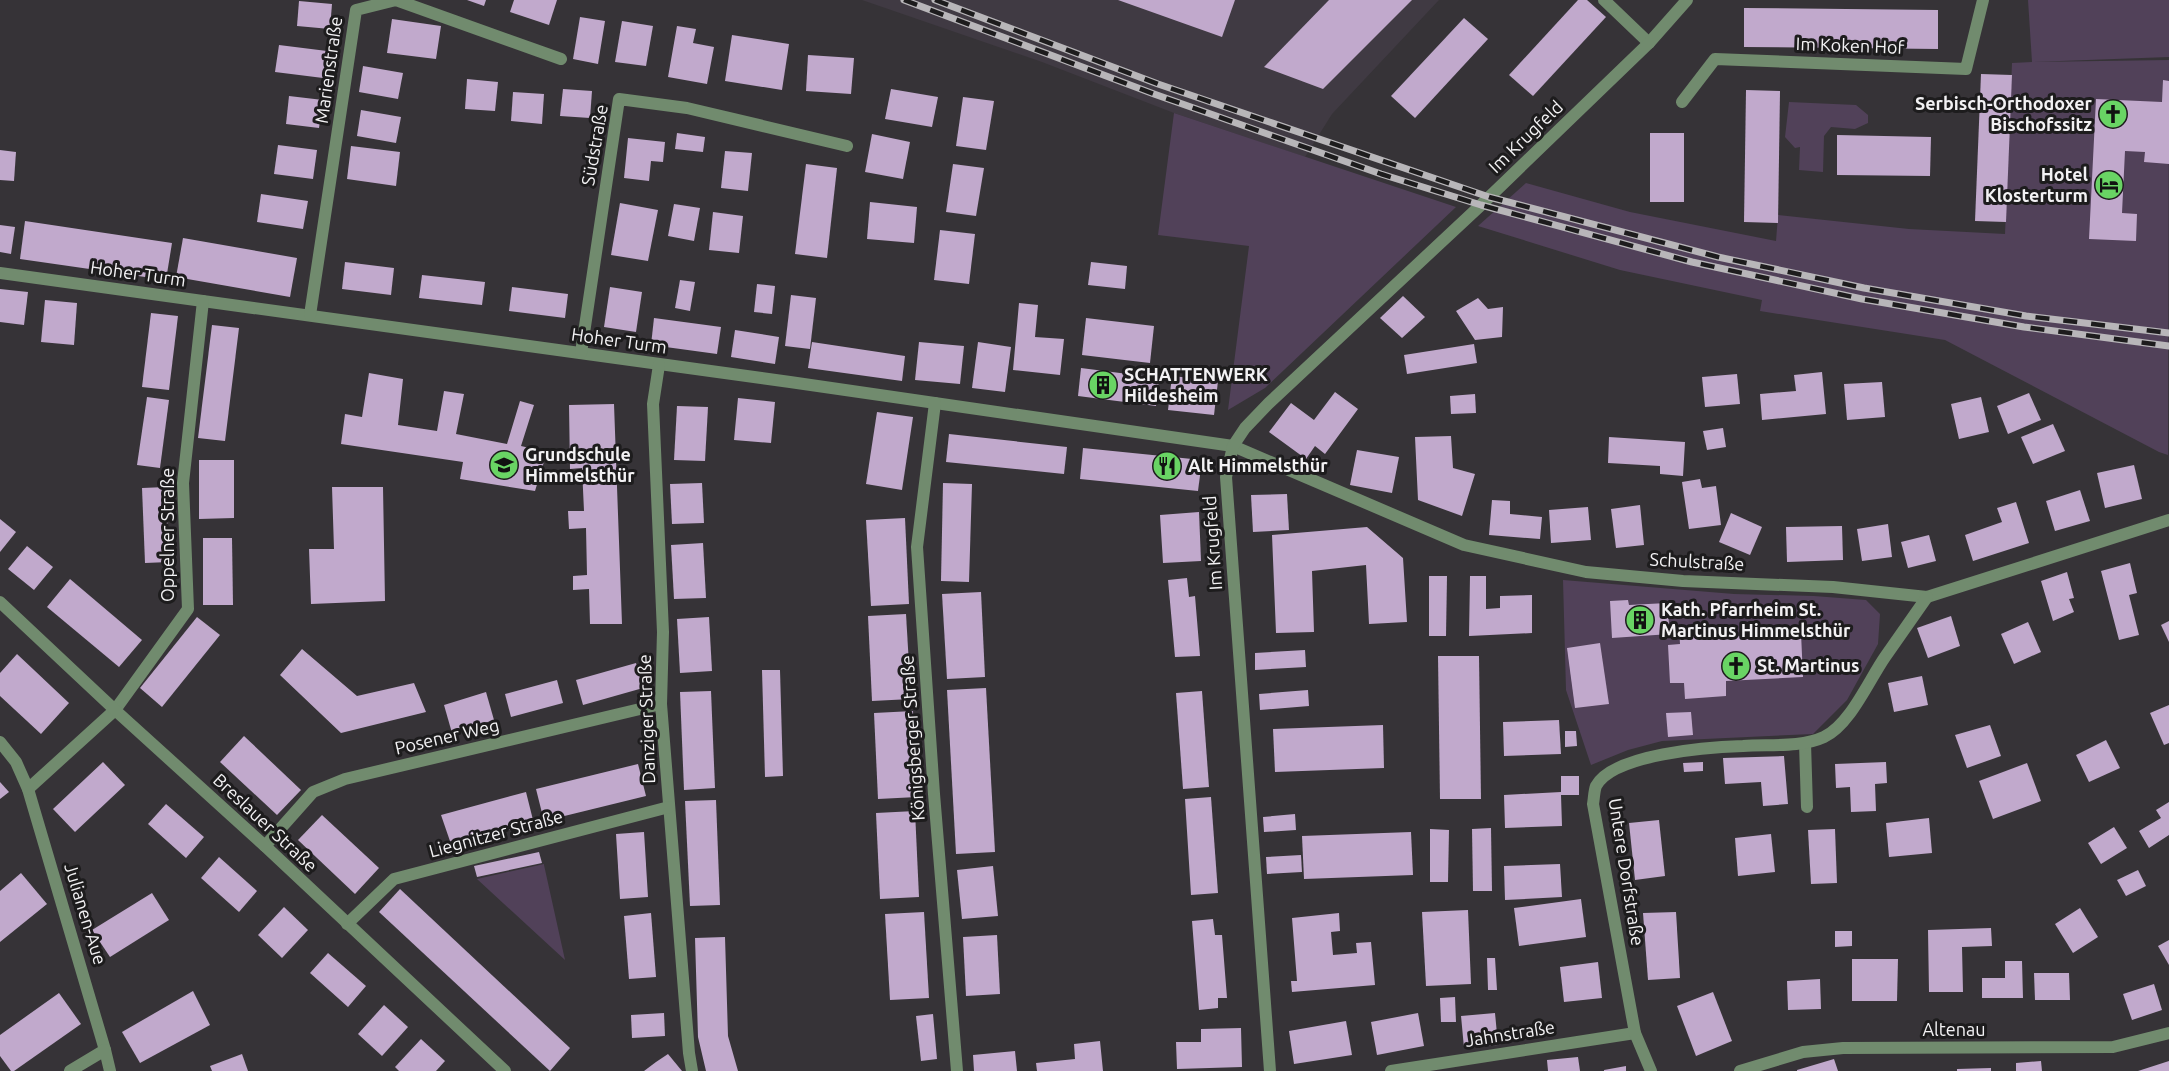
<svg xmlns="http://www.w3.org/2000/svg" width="2169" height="1071" font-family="Ubuntu,sans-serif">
<rect width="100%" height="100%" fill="#363337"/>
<!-- built -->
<path fill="#403a43" d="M862,0H1439L1332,114L1305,157L1174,113L1042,62Z"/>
<!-- green -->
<g fill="#514159">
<path d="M2028,0H2169V57L2033,62L2169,60L2168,455L2159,452L1945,340L1760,311L1762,300L1620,270L1478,226L1526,183L1630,212L1776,241L1778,215L1909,229L2005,234L2012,63L2032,62Z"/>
<path d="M1789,102L1856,105L1868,115V123L1855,129L1831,127L1824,136L1823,172L1799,170L1800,147L1795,148L1785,137Z"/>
<path d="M1174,113L1456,207L1265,388L1228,410L1249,246L1158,235Z"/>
<path d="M1563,580L1734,594L1814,596L1866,600L1880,614L1878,644L1847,700L1813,734L1662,741L1628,750L1591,765L1566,690Z"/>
<path d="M544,864V865L565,960L477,879Z"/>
</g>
<!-- building -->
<g fill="#c1a9cc">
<path d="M467,0H486L484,6Z"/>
<path d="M514,0H557L549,25L510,12Z"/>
<path d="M1118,0H1235L1222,37Z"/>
<path d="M1329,0H1412L1323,89L1264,67Z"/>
<path d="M1578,0H1587L1606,17L1533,96L1509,75Z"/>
<path d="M299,1L332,4L330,29L297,26Z"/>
<path d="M1744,8L1938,10V49L1744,47Z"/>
<path d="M580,17L605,21L598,64L573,59Z"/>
<path d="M1464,18L1488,39L1415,118L1391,96Z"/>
<path d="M392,19L441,26L436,59L387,53Z"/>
<path d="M622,21L653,26L646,66L615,62Z"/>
<path d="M677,26L696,29L693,43L714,47L707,84L668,77Z"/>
<path d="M732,35L789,44L782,90L725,81Z"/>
<path d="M279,45L327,51L323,78L275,72Z"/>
<path d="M808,55L854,58L851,94L806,91Z"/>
<path d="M363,66L403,73L398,99L359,92Z"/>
<path d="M1981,74L2012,75L2006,222L1975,221Z"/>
<path d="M467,79L498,82L495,111L465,109Z"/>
<path d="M2163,80L2169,81V164L2144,162L2145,152L2125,151L2122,213L2137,214L2136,241L2089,239L2096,99L2162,102Z"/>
<path d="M563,89L592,91L590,118L560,116Z"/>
<path d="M891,89L938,97L932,127L885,119Z"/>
<path d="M1746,90L1780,91L1778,223L1744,222Z"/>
<path d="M513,92L544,94L542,124L511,121Z"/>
<path d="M289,96L323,100L319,128L286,124Z"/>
<path d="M963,97L994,101L986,150L956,146Z"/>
<path d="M361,110L401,117L396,143L357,136Z"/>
<path d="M677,133L705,137L703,152L675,149Z"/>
<rect x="1650" y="133" width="34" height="69"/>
<path d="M872,134L910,142L903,179L865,172Z"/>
<path d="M1837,135L1931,137L1930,176L1837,175Z"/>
<path d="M628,138L665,142L663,162L651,161L649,181L624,178Z"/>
<path d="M278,145L317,150L313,179L274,174Z"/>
<path d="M351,146L400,152L396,186L347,179Z"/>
<path d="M0,150L16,152L14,181L0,180Z"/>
<path d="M725,151L752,153L748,191L721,188Z"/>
<path d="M806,164L837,168L827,258L795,254Z"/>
<path d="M953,164L984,168L976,216L946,212Z"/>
<path d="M261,194L308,201L303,229L257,222Z"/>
<path d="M870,202L917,207L914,243L867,239Z"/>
<path d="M620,203L658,210L648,261L611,255Z"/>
<path d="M674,204L700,208L694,241L668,236Z"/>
<path d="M713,212L743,216L739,253L709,250Z"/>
<path d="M25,221L172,243L166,280L20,259Z"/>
<path d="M0,225L15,227L11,254L0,252Z"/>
<path d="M940,230L975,234L969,284L934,280Z"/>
<path d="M183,238L297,258L290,297L176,277Z"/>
<path d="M345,262L394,268L391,295L342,289Z"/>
<path d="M1091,262L1127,266L1125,289L1088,285Z"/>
<path d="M422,275L485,282L482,305L419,298Z"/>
<path d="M680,280L695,282L690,311L675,308Z"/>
<path d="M757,284L775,286L772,314L754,312Z"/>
<path d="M512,287L568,294L565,318L509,311Z"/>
<path d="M610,287L642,292L636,332L604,327Z"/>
<path d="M0,289L28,292L24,325L0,322Z"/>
<path d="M791,295L816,298L810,349L785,346Z"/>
<path d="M1403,296L1425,317L1402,338L1380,318Z"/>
<path d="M1478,298L1488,309L1503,307L1502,337L1475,340L1456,311Z"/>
<path d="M45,300L77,303L74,345L41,342Z"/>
<path d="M1019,303L1038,305L1035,337L1064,339L1060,375L1013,370Z"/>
<path d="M151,313L178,316L169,390L142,387Z"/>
<path d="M654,318L721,327L717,354L651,345Z"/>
<path d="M1086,318L1154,326L1150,363L1082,355Z"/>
<path d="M212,325L239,328L225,441L198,438Z"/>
<path d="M735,330L779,337L775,364L731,357Z"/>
<path d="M812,342L905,356L902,381L808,368Z"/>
<path d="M919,342L964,346L960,384L915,380Z"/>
<path d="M978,342L1011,347L1005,392L972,388Z"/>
<path d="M1474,344L1477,363L1407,374L1404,355Z"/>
<path d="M1081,368L1159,378L1156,406L1078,396Z"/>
<path d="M1822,372L1826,414L1762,420L1760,394L1796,391L1794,375Z"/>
<path d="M369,373L403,379L398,425L437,431L444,391L464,394L456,434L507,444L520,401L534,405L521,446L547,452L535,491L460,479L463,462L341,444L345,414L362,417Z"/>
<path d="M1737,374L1740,404L1705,407L1702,377Z"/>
<path d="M1172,376L1218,381L1214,415L1168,410Z"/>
<path d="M1882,382L1885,417L1847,420L1844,384Z"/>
<path d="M1335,392L1358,409L1325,454L1315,446L1306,459L1269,432L1291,403L1314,420Z"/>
<path d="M2029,393L2041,420L2008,434L1997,406Z"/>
<path d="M1475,394L1476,413L1451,414L1450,396Z"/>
<path d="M147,397L169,400L160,468L137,465Z"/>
<path d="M1981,397L1989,432L1959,439L1951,404Z"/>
<path d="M738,398L775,402L771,443L734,440Z"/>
<path d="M614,404L622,624H590L589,589L573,590V576L587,575L586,528L569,529L568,511H584L582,468L570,469L569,405Z"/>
<path d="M677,406L708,407L705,461L674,460Z"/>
<path d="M877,412L913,417L902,490L866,484Z"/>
<path d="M2053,424L2065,451L2033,464L2021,437Z"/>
<path d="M1723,428L1726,447L1707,450L1703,431Z"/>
<path d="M949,434L1067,447L1064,474L946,462Z"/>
<path d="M1451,436L1453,468L1475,474L1462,516L1418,500L1415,437Z"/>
<path d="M1609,437L1685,442L1683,476L1660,474V466L1608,463Z"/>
<path d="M1083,448L1202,460L1198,491L1080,479Z"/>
<path d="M1357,450L1399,457L1392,493L1350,485Z"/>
<path d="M199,460H234V518L199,519Z"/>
<path d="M2134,465L2142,499L2105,508L2097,473Z"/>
<path d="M1700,479L1702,488L1716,486L1721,525L1689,529L1682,482Z"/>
<path d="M702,483L704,523L672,524L670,484Z"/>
<path d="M943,483L972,484L969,582L941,581Z"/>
<path d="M166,487L169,562L145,563L142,488Z"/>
<path d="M332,487H383L385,601L311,604L309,549H334Z"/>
<path d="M2080,490L2090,521L2055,531L2046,501Z"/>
<path d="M1287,494L1289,530L1253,532L1251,495Z"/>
<path d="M1492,500L1510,501V514L1542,517L1540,539L1489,535Z"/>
<path d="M2016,502L2029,543L1973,561L1965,535L2002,522L1997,508Z"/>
<path d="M1640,505L1644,545L1616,548L1611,509Z"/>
<path d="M1588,507L1591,540L1551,543L1549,510Z"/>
<path d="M1199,512L1201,561L1163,563L1160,515Z"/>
<path d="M1731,513L1762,527L1750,555L1719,542Z"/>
<path d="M905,518L909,604L871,606L866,520Z"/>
<path d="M0,519L16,532L0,552Z"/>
<path d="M1888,524L1892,557L1862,561L1857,529Z"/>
<path d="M1842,526L1843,560L1787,562L1786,527Z"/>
<path d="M1367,527L1403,558L1407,622L1369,624L1366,565L1312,571L1314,632L1276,633L1272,535Z"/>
<path d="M1929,535L1936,561L1908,568L1901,542Z"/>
<path d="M203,538H232L233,605H203Z"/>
<path d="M703,543L706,598L674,599L671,545Z"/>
<path d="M27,546L53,567L34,590L8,569Z"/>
<path d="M2130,563L2137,593L2129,595L2139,635L2119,640L2101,571Z"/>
<path d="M2067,572L2074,598L2069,599L2074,612L2053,621L2041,581Z"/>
<path d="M1429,576H1447L1446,636H1429Z"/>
<path d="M1470,576H1486V609L1500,608V596L1532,595V633L1469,636Z"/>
<path d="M1187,578L1189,597L1195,596L1200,656L1175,657L1168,580Z"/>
<path d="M70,579L142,640L119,667L47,607Z"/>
<path d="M981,592L985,677L947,679L942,594Z"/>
<path d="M1628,600L1629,605L1667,603L1670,634L1612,638L1610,601Z"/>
<path d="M906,614L911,699L872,701L868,616Z"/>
<path d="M1951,616L1960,646L1928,658L1917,628Z"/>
<path d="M197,617L220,635L162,707L140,688Z"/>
<path d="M709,617L712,671L680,673L677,619Z"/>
<path d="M2169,621V642L2161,625Z"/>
<path d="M2028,622L2041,652L2014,664L2001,634Z"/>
<path d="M1723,625L1724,637L1801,633L1803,677L1726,681V696L1685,699L1684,683H1670L1668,645L1680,644L1679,628Z"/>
<path d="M1600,643L1609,704L1575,708L1567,648Z"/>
<path d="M302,649L357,696L414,683L426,712L341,733L280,675Z"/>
<path d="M1305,650L1306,667L1255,670V653Z"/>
<path d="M17,654L69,703L41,734L0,696V673Z"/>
<path d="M1438,656H1479L1481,799H1440Z"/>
<path d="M636,663L643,688L583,705L576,680Z"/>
<path d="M762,670H780L783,776L765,777Z"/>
<path d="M1922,676L1928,705L1894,712L1888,683Z"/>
<path d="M557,680L563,703L511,717L505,694Z"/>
<path d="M986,688L995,852L956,854L947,690Z"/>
<path d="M1308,690L1309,706L1260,710L1259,694Z"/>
<path d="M711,691L715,788L684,790L680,692Z"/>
<path d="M1202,691L1209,787L1183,789L1176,693Z"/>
<path d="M486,692L494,720L452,733L444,705Z"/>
<path d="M2169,705V743L2164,745L2150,713Z"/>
<path d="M913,711L917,797L878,799L874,713Z"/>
<path d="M1691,712L1693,735L1668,737L1666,713Z"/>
<path d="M1559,720L1561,754L1504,756L1503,722Z"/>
<path d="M1383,725L1384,768L1275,772L1273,729Z"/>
<path d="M1990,725L2001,756L1967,768L1955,735Z"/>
<path d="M1565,731H1576L1577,746L1565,747Z"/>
<path d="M244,736L301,790L277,815L220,762Z"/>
<path d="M2106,740L2120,768L2089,782L2076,755Z"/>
<path d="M1784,756L1788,804L1763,806L1761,782L1725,784L1723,758Z"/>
<path d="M103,762L125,785L75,832L53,809Z"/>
<path d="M1703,762V771L1684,772L1683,763Z"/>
<path d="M1886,762L1887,783L1875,784L1876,811L1851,812L1850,787L1836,788L1835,764Z"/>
<path d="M2027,763L2041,801L1993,819L1979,781Z"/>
<path d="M638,764L646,796L544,821L536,789Z"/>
<path d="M1561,776H1579V795H1561L1562,826L1505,828L1504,795L1561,792Z"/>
<path d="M0,782L9,792L0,799Z"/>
<path d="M526,792L534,824L451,844L441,815Z"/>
<path d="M1211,797L1218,893L1191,895L1185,799Z"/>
<path d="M716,800L720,905L690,906L685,801Z"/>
<path d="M2169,802V835L2149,848L2139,831L2161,818L2156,810Z"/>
<path d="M166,804L204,837L186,858L148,824Z"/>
<path d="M915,811L919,897L880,899L876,813Z"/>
<path d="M1295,814L1296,830L1264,832L1263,817Z"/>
<path d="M322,815L379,868L355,894L298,840Z"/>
<path d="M1929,818L1932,853L1889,857L1886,823Z"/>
<path d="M1659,820L1665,876L1635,880L1629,823Z"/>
<path d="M2114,827L2127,848L2101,864L2088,843Z"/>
<path d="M1491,828L1492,891H1473L1472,829Z"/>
<path d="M1430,829L1449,830L1448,882H1430Z"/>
<path d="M1835,829L1837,883L1811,884L1808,830Z"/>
<path d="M644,832L648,897L620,899L616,834Z"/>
<path d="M1411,832L1413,875L1304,879L1302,836Z"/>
<path d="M1771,834L1775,872L1738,876L1735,838Z"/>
<path d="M539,852L542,863L477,877L474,866Z"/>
<path d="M1301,855L1302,872L1267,874L1266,857Z"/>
<path d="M219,857L257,891L239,912L201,878Z"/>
<path d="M1560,864L1562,897L1505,900L1504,866Z"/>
<path d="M993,866L998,916L962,919L957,870Z"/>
<path d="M2138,870L2146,886L2126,896L2117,880Z"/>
<path d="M21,873L47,904L0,942V891Z"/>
<path d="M400,889L570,1048L550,1071L379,912Z"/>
<path d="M152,893L169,920L110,957L92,930Z"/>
<path d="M1581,899L1586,937L1519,946L1514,908Z"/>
<path d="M284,907L308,930L282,958L258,935Z"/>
<path d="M2080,908L2098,937L2073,953L2055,924Z"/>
<path d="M1468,910L1471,984L1426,986L1422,912Z"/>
<path d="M924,912L929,998L890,1000L885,914Z"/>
<path d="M1676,912L1680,978L1648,980L1643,913Z"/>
<path d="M651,913L656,977L629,979L624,916Z"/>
<path d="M1339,913L1340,931L1331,932L1333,955L1357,953L1356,943L1371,942L1375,985L1292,992L1291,981H1297L1292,918Z"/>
<path d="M1213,919L1215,935H1222L1227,998H1218V1008L1199,1010L1192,921Z"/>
<path d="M1991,928L1992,946L1962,947L1963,992H1929L1928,930Z"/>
<path d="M1835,931H1852V946L1835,947Z"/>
<path d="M997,935L1000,994L966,996L963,937Z"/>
<path d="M725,937L728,1036L738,1071H706L698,1037L695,938Z"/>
<path d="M2169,940V965L2158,946Z"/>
<path d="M328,953L366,986L348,1007L310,973Z"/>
<path d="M1487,958H1495L1497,990H1488Z"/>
<path d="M1852,959H1898L1897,1001H1852Z"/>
<path d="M2005,961H2022L2023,998H1982V978H2005Z"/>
<path d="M1598,962L1602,998L1564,1002L1560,967Z"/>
<path d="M2034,973H2069L2070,1000H2035Z"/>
<path d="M1820,979L1821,1009L1788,1010L1787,981Z"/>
<path d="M2154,984L2162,1010L2132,1020L2123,994Z"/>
<path d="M193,991L210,1025L140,1063L122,1032Z"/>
<path d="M1713,992L1732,1041L1696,1056L1677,1006Z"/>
<path d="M59,993L81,1024L14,1071H11L0,1056V1035Z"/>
<path d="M1455,997L1456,1022H1441L1440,998Z"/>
<path d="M384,1005L408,1027L382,1056L358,1034Z"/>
<path d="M664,1013L665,1036L632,1038L631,1015Z"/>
<path d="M1418,1013L1424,1046L1377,1055L1371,1022Z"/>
<path d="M1495,1013L1498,1045L1464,1048L1461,1016Z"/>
<path d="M933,1014L937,1059L921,1061L916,1016Z"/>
<path d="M1346,1021L1352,1055L1294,1064L1289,1031Z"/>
<path d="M1241,1028L1242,1067L1177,1069L1176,1042H1201V1029Z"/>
<path d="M421,1039L445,1061L436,1071H399L395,1067Z"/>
<path d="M1100,1041L1103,1071H1037L1036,1063L1075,1059L1074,1044Z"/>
<path d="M1015,1051L1017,1071H974L973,1055Z"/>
<path d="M242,1054L248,1071H212L210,1066Z"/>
<path d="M668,1054L682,1071H644L656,1062Z"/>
<path d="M1578,1057L1580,1071H1548L1547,1060Z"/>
<path d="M1834,1059L1838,1071H1797V1070Z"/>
<path d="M2041,1061L2042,1071H2016V1063Z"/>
<path d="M2169,1061V1071H2138Z"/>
<path d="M1626,1066V1071H1604V1070Z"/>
<path d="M1991,1068V1071H1957V1069Z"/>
</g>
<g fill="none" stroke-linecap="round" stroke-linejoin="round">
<!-- minor -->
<g stroke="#718b6e" stroke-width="12">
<path d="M1604,0L1649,43"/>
<path d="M1682,102L1715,59L1966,69L1983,0"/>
<path d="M0,273L790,382L1233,446L1464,545L1586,572L1683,581L1833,587L1927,597L2169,520"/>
<path d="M310,315L356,10L396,0L561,59"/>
<path d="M581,353L619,99L687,108L847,146"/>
<path d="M659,365L653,404L663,632L661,704L689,1053L692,1071"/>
<path d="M935,403L917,547L934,794L957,1071"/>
<path d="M0,742L16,762L28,789L105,1050"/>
<path d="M1805,743L1807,807"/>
<path d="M28,789L115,710L188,609L183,483L203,301"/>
<path d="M265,846L313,792L345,779L661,704"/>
<path d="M347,924L394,879L669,807"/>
<path d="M70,1071L105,1050L110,1071"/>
<path d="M1270,1071L1226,477L1233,446L1245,428L1269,403L1481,205L1649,43L1687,0"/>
<path d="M1391,1071L1635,1033"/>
<path d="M1651,1071L1635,1033L1593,804C1594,799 1594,791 1596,786C1613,754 1709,747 1743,746C1769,744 1800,748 1824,737C1850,725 1869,680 1885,657C1899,637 1913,617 1927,597"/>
<path d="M1740,1071L1803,1052L1843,1048L2113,1047L2169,1033"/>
</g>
<!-- tertiary -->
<path stroke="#718b6e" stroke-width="12" d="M0,602L115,710L265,846L505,1071"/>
<!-- rail casing -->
<g stroke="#b8b6b9" stroke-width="7">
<g id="rail">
<path d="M904,0L1154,94L1381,174L1481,205L1692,262L1862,299L2024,327L2169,346"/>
<path d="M935,0L1158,84L1489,197L1718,257L1864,288L2026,316L2169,333"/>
</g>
</g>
<!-- rail -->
<use href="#rail" stroke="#1d1c1d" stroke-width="4.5" stroke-dasharray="14" stroke-linecap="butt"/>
</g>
<!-- icons -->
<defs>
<g id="church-disc" transform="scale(1.5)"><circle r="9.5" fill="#69d464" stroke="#1d1c1d"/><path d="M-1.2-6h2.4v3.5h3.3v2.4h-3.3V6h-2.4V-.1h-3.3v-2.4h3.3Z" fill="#111"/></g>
<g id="hotel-disc" transform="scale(1.5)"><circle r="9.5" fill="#69d464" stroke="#1d1c1d"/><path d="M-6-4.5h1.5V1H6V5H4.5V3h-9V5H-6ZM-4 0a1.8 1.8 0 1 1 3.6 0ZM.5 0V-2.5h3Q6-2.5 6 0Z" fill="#111"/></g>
<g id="building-disc" transform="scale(1.5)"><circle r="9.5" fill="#69d464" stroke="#1d1c1d"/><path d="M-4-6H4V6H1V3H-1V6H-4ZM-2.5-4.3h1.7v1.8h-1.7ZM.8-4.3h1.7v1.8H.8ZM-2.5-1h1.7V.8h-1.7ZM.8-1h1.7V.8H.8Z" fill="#111"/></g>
<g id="school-disc" transform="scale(1.5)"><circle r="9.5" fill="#69d464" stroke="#1d1c1d"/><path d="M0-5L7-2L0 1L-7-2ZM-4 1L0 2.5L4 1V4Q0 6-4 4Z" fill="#111"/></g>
<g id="restaurant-disc" transform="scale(1.5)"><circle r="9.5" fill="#69d464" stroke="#1d1c1d"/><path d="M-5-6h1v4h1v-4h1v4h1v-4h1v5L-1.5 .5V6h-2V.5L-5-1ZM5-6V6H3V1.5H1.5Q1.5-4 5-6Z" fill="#111"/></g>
</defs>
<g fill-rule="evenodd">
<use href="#church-disc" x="2113" y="114"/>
<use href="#hotel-disc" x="2109" y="185"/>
<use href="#building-disc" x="1103" y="385"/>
<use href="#school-disc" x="504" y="465"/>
<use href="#restaurant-disc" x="1167" y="466"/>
<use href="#building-disc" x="1640" y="620"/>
<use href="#church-disc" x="1736" y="666"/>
</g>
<g text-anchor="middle" stroke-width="6" stroke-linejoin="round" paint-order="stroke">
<!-- street labels -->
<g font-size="18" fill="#f3f2f4" stroke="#1d1c1d">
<text transform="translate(1850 46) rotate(2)" y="6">Im Koken Hof</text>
<text transform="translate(329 70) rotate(-82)" y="6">Marienstraße</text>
<text transform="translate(1526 137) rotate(-44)" y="6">Im Krugfeld</text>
<text transform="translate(595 145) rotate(-80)" y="6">Südstraße</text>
<text transform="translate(138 274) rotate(8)" y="6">Hoher Turm</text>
<text transform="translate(619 341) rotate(8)" y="6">Hoher Turm</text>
<text transform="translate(168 535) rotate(-90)" y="6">Oppelner Straße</text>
<text transform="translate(1213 543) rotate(-94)" y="6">Im Krugfeld</text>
<text transform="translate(1697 562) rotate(3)" y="6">Schulstraße</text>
<text transform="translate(647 719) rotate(-92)" y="6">Danziger Straße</text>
<text transform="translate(447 737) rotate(-13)" y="6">Posener Weg</text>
<text transform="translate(913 738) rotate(-94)" y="6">Königsberger Straße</text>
<text transform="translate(265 823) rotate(43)" y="6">Breslauer Straße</text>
<text transform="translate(496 834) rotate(-15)" y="6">Liegnitzer Straße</text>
<text transform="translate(1626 872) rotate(81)" y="6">Untere Dorfstraße</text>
<text transform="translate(85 914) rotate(73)" y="6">Julianen-Aue</text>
<text x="1954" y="1036">Altenau</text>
<text transform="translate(1510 1034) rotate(-9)" y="6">Jahnstraße</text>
</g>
<!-- poi labels -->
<g font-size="18" font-weight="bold" fill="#f3f2f4" stroke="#1d1c1d" text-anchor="start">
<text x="2092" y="110" text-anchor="end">Serbisch-Orthodoxer<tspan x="2092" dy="21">Bischofssitz</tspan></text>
<text x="2088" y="181" text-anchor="end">Hotel<tspan x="2088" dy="21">Klosterturm</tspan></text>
<text x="1124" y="381">SCHATTENWERK<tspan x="1124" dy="21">Hildesheim</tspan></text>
<text x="525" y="461">Grundschule<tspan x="525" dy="21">Himmelsthür</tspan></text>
<text x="1188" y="472">Alt Himmelsthür</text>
<text x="1661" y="616">Kath. Pfarrheim St.<tspan x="1661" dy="21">Martinus Himmelsthür</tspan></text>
<text x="1757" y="672">St. Martinus</text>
</g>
</g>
</svg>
